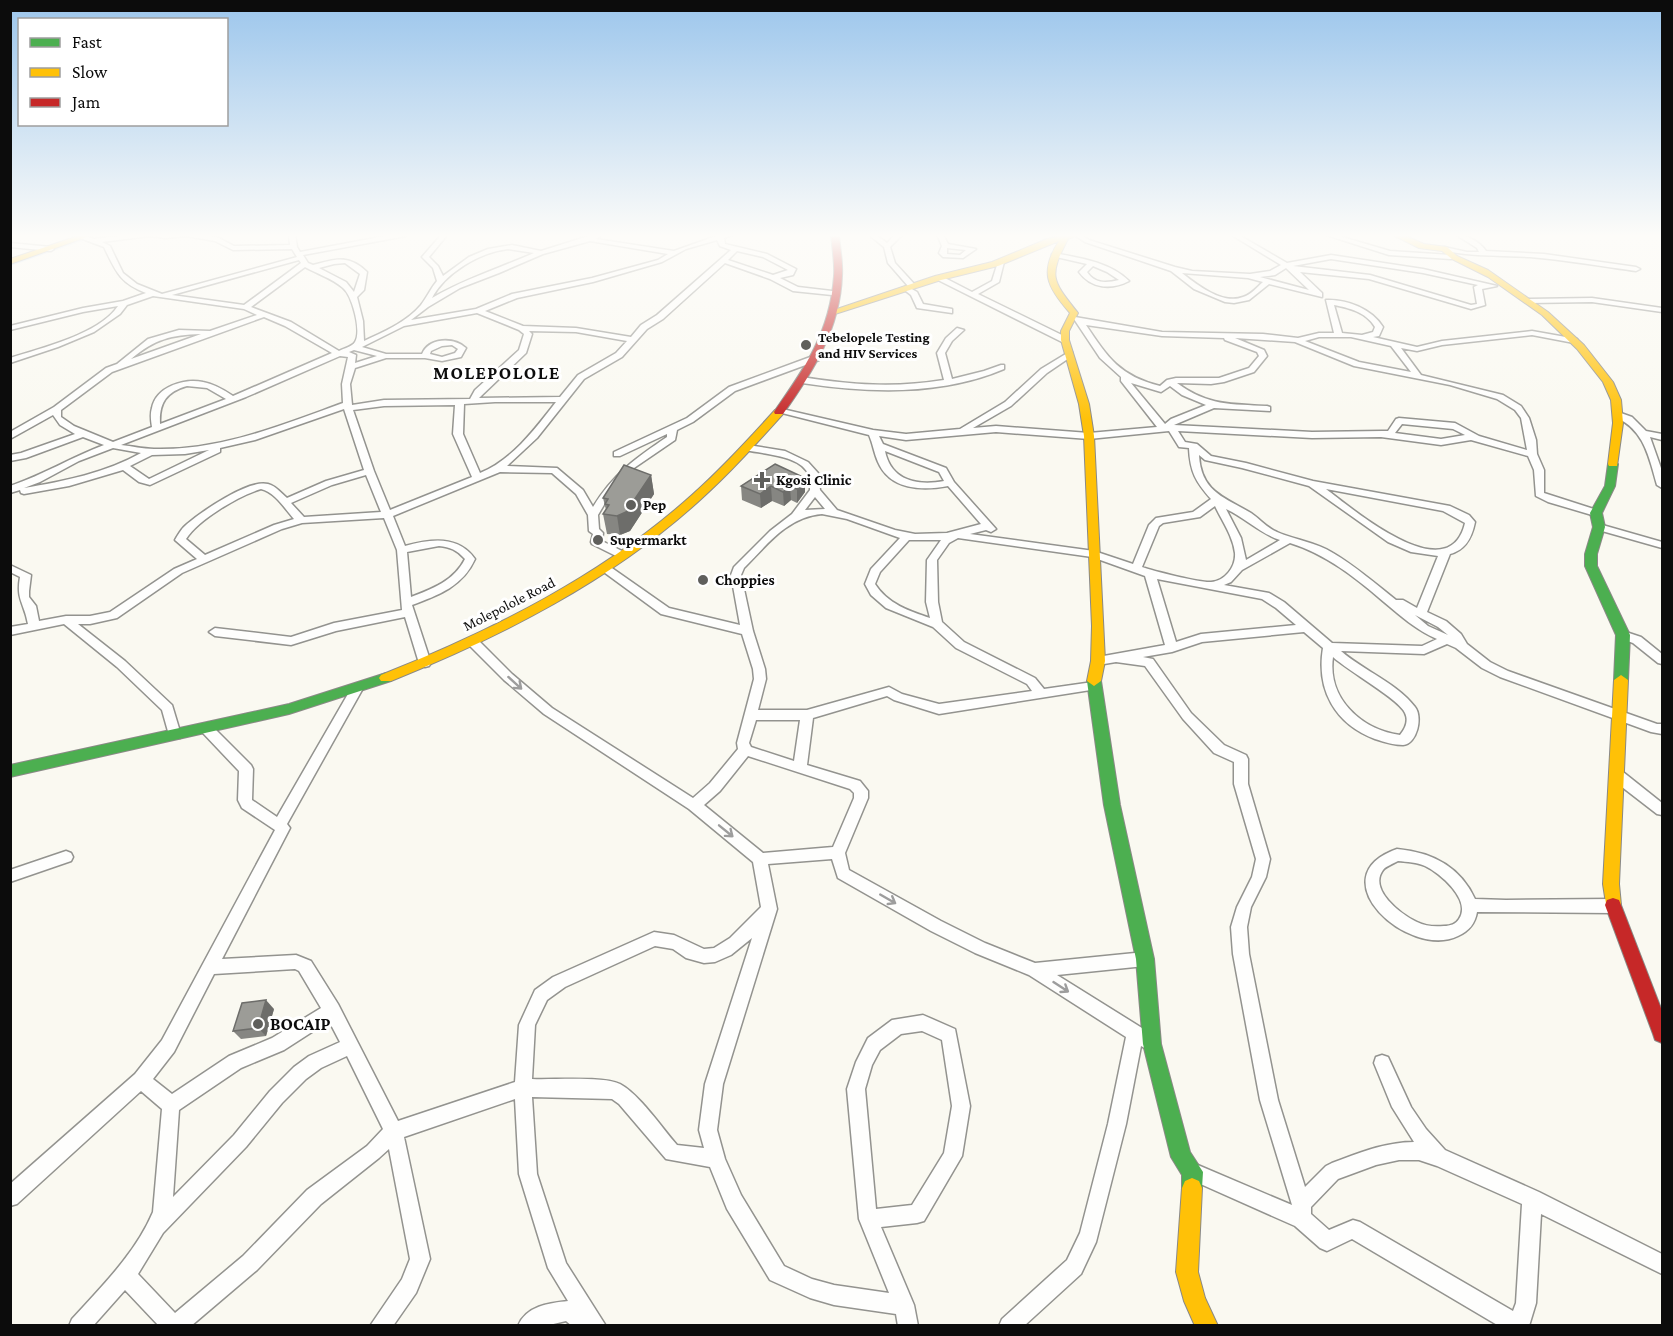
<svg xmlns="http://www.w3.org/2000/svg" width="1673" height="1336" font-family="'Crimson Pro',serif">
<rect width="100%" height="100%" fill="#faf9f1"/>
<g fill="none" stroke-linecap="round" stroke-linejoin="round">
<!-- stream -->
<path stroke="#cae0f2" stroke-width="2" d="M10,265L100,234"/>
<!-- street casing -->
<g stroke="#93938f" stroke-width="3">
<g id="street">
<path d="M136,234H198L219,238L234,246L290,245L289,234H295L297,247L300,252L396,234H409L406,236L303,255L308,263L313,265C336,259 348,254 367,272L364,290L357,297L363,321L364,341C383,332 407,322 421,305C427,297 431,288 437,281L433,268L422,257L442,234H448L429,257L438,266L443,276L469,257L488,249L512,245L541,251L595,234H603L596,239L674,251L716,236V234H734L724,238L725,244L767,254L796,269L793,275L780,278L798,287L832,291L836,293L832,295L793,291L770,279L725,263L663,319L647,329L622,357L584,379L537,438L507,466L557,468L583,490L593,507C614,473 636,458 667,437V434L620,456H614V452L687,418L729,387L813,356H819V360L735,391L693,422L677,430L675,440L634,468L608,498L598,515L599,529L603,533L602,541L626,553L627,555L626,557H618L592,544L591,542L593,534L589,531L588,515L576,494L552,473L500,472L393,516L405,546C431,539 458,535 475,559C463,586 439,595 412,605L431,663L429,666L425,667L419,663L405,617L336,631L291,645L215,636L209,632L215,628L291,637L334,623L402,610L397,550L384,518L302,523L282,529L182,573L117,618L90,624H78L125,661L172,705L181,735L180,738H170L169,735L162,710L117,667L64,624L10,635V627L28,624C24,602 16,600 20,577L10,572V565L31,575L29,591V597L36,606L39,621L66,616H90L110,612L174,569L197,559L175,540C178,535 181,529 186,525C201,512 248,479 268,484C276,486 281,493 287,498L326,481L364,470L344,409L255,440L220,448V452L150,485L139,482L123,470L69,486L24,494L21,493L20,490L10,493V486C43,475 72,457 104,445L83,437L26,458L10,461V455L21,453L75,434L60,425L53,415L10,439V432L54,407L106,368L117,364L148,339L179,330L210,331L257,315L244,309L153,296L127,305L120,314L94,332L58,347L10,363V358C41,348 100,334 118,306L83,312L10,330V326L83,308L123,301L146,293C120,283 116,272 104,247L80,238L83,236L94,239ZM150,236L166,238L186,236L215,241L233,250L292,249L297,257L162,294L137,284L123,273L110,246L102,242ZM717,240L720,246L731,250L657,315L641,325L631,337L576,328L523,326L485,311L517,298L593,282L662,262L686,249ZM590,241L668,254L658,260L592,278L512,294L476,309L411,320L428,307L460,288L499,273L543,254ZM508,249L534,253C500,268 464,279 432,298C445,273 480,252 508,249ZM737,251L763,257L788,270L773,275L728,260ZM299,260L301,263L244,305L172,295ZM345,263L360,274L354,292L346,282L319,268L334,264ZM305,267C317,274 332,278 343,288C352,295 362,331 355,342C352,347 344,348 339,351L291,322L251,307ZM477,313L519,330L524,334L519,350L475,390L470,399L384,400L352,405L350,384L355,368L386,358H425L442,361L461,357L466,348C454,337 429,337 422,354H386L362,347L404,326ZM264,317L285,326L332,353L233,396C224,390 214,384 203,382C184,378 156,387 152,408C150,414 151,421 152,427L113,442L74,426L61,417V410L112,372ZM529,331L576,332L627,341L616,353L578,375L560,397L479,398L526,353L532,334ZM201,334L131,359C155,339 171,335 201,334ZM452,345L458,349L455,353L442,357L430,354L431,351L442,346ZM354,350L377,356L355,363L356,355L349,352ZM340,356L348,357L342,384L343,403C282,425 220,451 154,449C143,449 132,446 121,445L246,397ZM187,386L207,388L226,399L160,424C159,403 166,392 187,386ZM495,402H556C535,429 512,460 480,473L463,434L464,404ZM455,405L453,434L472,477L390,510L374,471L353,410L384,406ZM113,448L141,453C105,473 65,481 24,488L40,482L79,461ZM209,450L149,479L130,466L152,455L185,454ZM366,475L381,512L304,517L291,503L332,485ZM261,489C275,492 285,509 294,519L274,525L205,555L186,539C198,520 238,496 261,489ZM439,546C450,547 457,550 465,559C454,581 432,589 411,597L407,552Z"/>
<path d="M868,234H875L887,243L896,234H903L890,247L895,263L916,286L910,288L917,292L923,304L952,309V313L917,308L911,295L902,288L908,286L888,263L884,247Z"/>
<path d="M937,234H943L948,244L976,249L963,258L943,257L939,253L942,246ZM947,248L966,250L960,255L947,254Z"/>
<path d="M1073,234H1080L1089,240L1175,267L1192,271L1250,274L1270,271L1281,265L1230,234H1237L1287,263L1331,255L1423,269L1497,286L1482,289L1485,305L1471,309L1369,279L1300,272L1322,293V297L1269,284L1249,300L1234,303L1225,302L1194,289L1171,271L1085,242ZM1331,259L1423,273L1478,285L1474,287L1477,304L1471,305L1370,275L1293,266ZM1286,268L1309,290L1260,277L1275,275ZM1182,273L1248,278L1263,282C1257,287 1251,295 1243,297C1223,305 1197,285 1182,273Z"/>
<path d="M1323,234H1332L1390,251L1451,255L1454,257L1451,259L1389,255Z"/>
<path d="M1455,234C1466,234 1480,242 1486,251L1544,254L1636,267L1640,269L1636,271C1601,266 1565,260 1530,257C1500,255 1471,257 1442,250V248L1444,247L1467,252H1479L1477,248Z"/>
<path d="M10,243L51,247L54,249L51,251L10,247Z"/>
<path d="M1054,253C1080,258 1110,262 1129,281C1112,290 1091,289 1079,272L1087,264L1052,256V254ZM1093,266L1107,272L1119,280C1106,283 1095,284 1087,272Z"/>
<path d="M1001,260L1004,262L999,282L978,294L1068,338V342H1062L934,278L941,276L972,292L992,281L998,262Z"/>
<path d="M1592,298L1662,308V312L1592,302L1529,303L1525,301L1529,299Z"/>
<path d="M1326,300C1347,299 1372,309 1383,327L1379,336L1373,337L1417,347L1442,341L1532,331L1577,339L1578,341L1574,343L1532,335L1442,345L1417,351L1401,348L1421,375L1503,395L1521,406L1529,418L1536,440L1537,454L1544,470V493L1600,511V515H1592L1548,502L1536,496L1534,470L1528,456L1471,440L1441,445L1381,437L1312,438L1178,431L1185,442L1197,444L1211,456L1246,463L1313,481L1450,506L1469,515L1475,522C1472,537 1466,550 1450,554L1427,612L1446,621L1461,634L1467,644L1490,662L1508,671L1657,724H1662V734L1651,732L1500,677L1482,668L1456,648L1447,644L1424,654L1341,651C1364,671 1397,683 1415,707C1423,717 1417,744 1403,745C1394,745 1384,742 1375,739C1335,724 1316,690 1323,648L1304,632L1202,642L1172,652L1143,657L1153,659L1191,713L1224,745L1246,755L1248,759V784L1270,859L1266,877L1251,907L1247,927L1249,954L1278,1100L1305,1187L1326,1166L1332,1163C1359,1153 1385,1142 1414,1142L1392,1107L1374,1063L1376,1057L1382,1055L1388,1057L1411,1107L1426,1129L1445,1150L1539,1192L1662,1254V1274L1541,1214L1536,1303L1529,1326H1499L1352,1239L1327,1251L1320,1248L1295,1226L1187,1178L1184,1172L1187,1166L1193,1163L1292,1205L1260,1100L1233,954L1231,927L1237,907L1252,877L1256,859L1234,784V762L1214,753L1183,719L1145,666L1116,662L1098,665L1092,661L1098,657L1165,645L1145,576L1092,557L958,538L949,543L937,560L938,602L942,622L964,642L1035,678L1044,689L1093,682L1099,686L1097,689L939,714L894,700L887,696L813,718L807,765L860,781L868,791V798L845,853L849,870L941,921L985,943L1035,963L1145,952L1151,954L1153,959L1151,964L1145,966L1057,975L1158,1038L1160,1044L1158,1050L1152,1052L1141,1046L1126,1124L1096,1242L1081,1274L1024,1326H999L1002,1319L1067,1260L1080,1233L1108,1124L1126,1037L1029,975L975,953L931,931L838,878L832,859L768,864L777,909L723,1084L717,1130L725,1159L741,1195L784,1266L812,1279L834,1285L889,1293L859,1219L847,1089L856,1062L868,1038L892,1020L923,1015L955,1029L970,1106L962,1156L924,1221L917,1223L881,1227L914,1305L918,1326H898L896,1314L834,1305L810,1298L770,1280L727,1209L710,1167L666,1159L619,1104L612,1099L532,1097L537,1174L566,1263L606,1326H572L566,1321L545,1326H518C526,1306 549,1303 568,1301L548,1268L519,1174L515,1099L404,1137L430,1259L416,1293L393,1326H370L402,1279L410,1259L389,1149L379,1158L321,1204L257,1270L191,1326H159L125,1290L93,1326H69L72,1319C102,1286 135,1254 153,1212L162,1109L141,1091L17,1204L10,1206V1184L135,1074L162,1040L275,830L242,808L238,800L239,771L202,732L201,729L202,726H212L251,765L253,769L252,800L277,817L352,687H360L362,690L287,824L290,828L222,959L296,955L311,961L338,1004L398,1121L515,1082L519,1025L535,990L553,977L654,932L674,935L704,949L714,948L730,938L761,907L753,862L689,809L544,714L504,680L469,645L467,642L469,639H477L512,674L552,708L693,798L710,783L738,749L737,743L754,679L753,669L742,634L661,614L601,570L600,568L601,566H609L669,608L740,625L731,575L734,567L770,531L792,514L810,490C810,485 810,480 809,476C803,455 762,454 745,450V446L748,445L785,451L808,462L818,473L820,490L837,510L895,530L915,534L947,533L981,524L948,486C922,491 890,490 878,462C874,453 873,444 869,435L778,412V408L873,430L906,434L960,429L1005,402L1041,369L1069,352H1072V356L1047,373L1011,406L973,428L996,426L1089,433L1157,427L1121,381V377L1100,358L1074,319L1075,317L1162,332L1263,334L1298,338L1319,333H1334ZM1334,305C1349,308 1366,312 1375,327L1373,332L1362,335L1342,333ZM1086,325L1162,336L1224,338L1225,340L1257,352L1259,356L1249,368L1219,378H1176L1167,380L1160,386C1120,376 1108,358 1086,325ZM1319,337H1351L1391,346L1411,372L1359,362L1305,341ZM1235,338L1295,342L1354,366L1450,385L1497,399L1515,410L1521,418L1527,450L1479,436L1455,423L1399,418L1396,419L1388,431H1382L1312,432L1174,425L1214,408L1270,411V407L1267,406C1231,404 1208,406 1177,383L1211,384L1224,382L1254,372L1267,356L1264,350ZM1131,383L1161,392L1170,386L1182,395L1206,405L1171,419L1165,424ZM1402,424L1453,429L1465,435L1441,439L1395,433ZM1169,431L1179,447L1189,448C1190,472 1196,482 1211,499L1193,512L1156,518L1149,525L1133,564L1094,551L970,534L986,530L991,532L996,529L954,482L946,468L883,444L879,436L906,440L996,432L1089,439ZM885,451L939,472L944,481C918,486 891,481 885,451ZM1199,455L1205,460L1242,468L1309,486L1388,542L1411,552L1438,556L1417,608L1403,600H1396C1376,584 1355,566 1333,553C1316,542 1295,540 1277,532C1267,528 1260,519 1251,513C1224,497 1201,492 1199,455ZM1326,489L1443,511L1465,523C1449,591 1354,510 1326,489ZM815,497L825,509L805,510ZM1215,506C1222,521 1233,536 1235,553C1236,567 1225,581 1211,582C1201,583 1153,571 1142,567L1159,526L1163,523L1200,517ZM1226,509C1245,518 1261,534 1280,540L1246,560L1241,538ZM822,514L847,519L900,538L871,569L865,584L871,595L886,608L933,627L956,648L1027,684L1032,691L939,704L902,694L889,687L807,710H758L766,679L765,669L753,631L741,575L744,568C767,545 787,517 822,514ZM909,540H941L927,560L926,602L930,618C909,611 888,604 875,584L880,572ZM1290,543C1326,554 1356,578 1384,602C1401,616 1416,630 1437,639L1422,646L1332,643L1284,602L1269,593L1224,585L1231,582L1242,570ZM1157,579L1262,599L1276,608L1296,625L1201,634L1176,642ZM1415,615L1438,627L1448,635L1428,626ZM1333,657C1347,670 1400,700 1405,713C1409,721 1405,729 1400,735C1362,730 1327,699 1333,657ZM756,720H800L794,761L751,747L749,743ZM748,756L850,789L854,793V798L833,847L763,853L704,805L720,791ZM752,938L705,1084L699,1130L704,1148L677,1145C662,1128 639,1094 620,1084C603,1076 553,1080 532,1079L535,1025L547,1000L565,987L655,946L673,949L686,958L704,963L715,962L731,955ZM295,969L299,971L321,1008L272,1038L229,1056L172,1094L153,1079L174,1052L214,974ZM329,1021L340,1042L309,1056L294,1067L270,1091L234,1135L173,1197L179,1110L241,1068L284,1050ZM922,1031L942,1040L952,1106L944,1153L912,1205L876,1209L865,1089L872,1065L880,1050L901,1034ZM347,1056L383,1129L367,1146L307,1190L243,1256L175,1313L138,1274L163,1233L246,1147L282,1103L306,1079L321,1068ZM1399,1160H1419L1437,1166L1522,1204L1516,1303L1513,1311L1360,1222L1353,1220L1329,1230L1311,1214V1207L1338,1179L1376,1165Z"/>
<path d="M957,328L964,330L952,341L945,353L952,379L984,371L1001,365H1004V369C940,396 869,393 802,383L798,380L802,377C851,385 895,388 944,380L937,353L946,338Z"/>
<path d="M1618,412L1632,417L1646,431L1662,434V440L1650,437L1662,471V488L1657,485C1649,457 1644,429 1615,417V413Z"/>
<path d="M1599,524L1662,542V548L1595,529L1594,527Z"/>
<path d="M1623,631L1641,637L1662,654V664L1658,663L1633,643L1619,638L1617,635Z"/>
<path d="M1618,771L1623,772L1662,803V815L1657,814L1613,780L1611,776L1613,772Z"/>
<path d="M1397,849C1431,852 1460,866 1475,899L1506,900L1613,899L1618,901L1620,906L1618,911L1613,913L1477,912C1475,924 1469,931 1458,936C1409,960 1317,877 1397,849ZM1398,861C1407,862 1417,862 1425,866C1440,873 1472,900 1459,919C1456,924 1450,926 1444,926C1434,927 1425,926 1417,922C1402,915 1368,890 1383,870C1386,866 1393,864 1398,861Z"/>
<path d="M66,851L71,853L73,857L71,861L10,882V870Z"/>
</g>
</g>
<!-- fast casing -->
<g stroke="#8a8986" stroke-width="2">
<g id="fast">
<path d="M1613,461L1618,464L1615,486L1602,513L1605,527L1597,554V566L1630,635L1628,680L1621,685L1614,680L1616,635L1585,566V554L1593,527L1590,513L1605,486L1608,464Z"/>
<path d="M386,673L391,675L393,678L391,681L289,714L10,777V765L289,704Z"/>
<path d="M1094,676L1101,681L1120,805L1154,959L1161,1044L1190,1152L1203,1172L1202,1188L1199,1195L1192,1198L1185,1195L1182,1188V1175L1171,1157L1143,1044L1136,959L1104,805L1087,681Z"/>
</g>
</g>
<!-- slow casing -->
<g stroke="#8a8986" stroke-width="2">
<g id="slow">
<path d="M84,234H95L10,264V259Z"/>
<path d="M1069,234H1081L1068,239C1048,277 1052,280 1078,313L1069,331V340L1089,404L1094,436L1105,661L1101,681L1094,686L1087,681L1091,661L1092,626L1084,436L1079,404L1061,340V331L1070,313C1047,287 1039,272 1059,241L998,266L941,280L835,314L828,312L935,276L992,262L1047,239Z"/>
<path d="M1391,234H1401L1424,244L1447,247L1457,256L1488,270L1548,312L1584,345L1613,382L1621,400L1623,423L1617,466H1609L1608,464L1613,423L1611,400L1603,382L1577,349L1542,315L1488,277L1452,259L1442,251L1419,248Z"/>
<path d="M779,409L783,410V414C756,444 730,473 700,500C611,581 502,636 391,681H381L379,678L381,675C493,630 602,576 692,495C722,468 749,439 775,410Z"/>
<path d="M1621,675L1628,680L1619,884L1621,905L1619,910L1613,912L1607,910L1603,884L1614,680Z"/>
<path d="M1192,1178L1199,1181L1202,1188L1198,1272L1205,1298L1218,1326H1195L1184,1301L1176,1272L1182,1188L1185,1181Z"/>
</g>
</g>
<!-- jam casing -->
<g stroke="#8a8986" stroke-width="2">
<g id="jam">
<path d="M831,234H839C840,248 843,262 842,276C840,329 813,372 783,414H775L774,412C805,368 830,332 834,276C835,263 832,248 831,234Z"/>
<path d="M1613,898L1619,900L1621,905L1662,1011V1043L1655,1040L1653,1034L1605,905L1607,900Z"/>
</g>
</g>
<!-- street -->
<use href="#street" fill="#fefefd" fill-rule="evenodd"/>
<!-- fast -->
<use href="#fast" fill="#4caf50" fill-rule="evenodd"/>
<!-- slow -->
<use href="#slow" fill="#ffc107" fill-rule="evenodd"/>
<!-- jam -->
<use href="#jam" fill="#c62828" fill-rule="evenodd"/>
</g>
<!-- wall -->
<g fill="#868682">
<path d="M775,464L805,492L797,503L791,500L784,506L772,501L761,508L742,500L741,486Z"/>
<path d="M651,475L654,494L630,531L620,535L607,534L603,514L606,510L603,498Z"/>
<path d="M274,1009L266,1036L241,1039L233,1031Z"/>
</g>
<!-- shaded-wall -->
<g fill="#6d6d6a">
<path d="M651,475L654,494L630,531L620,535L617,516Z"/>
<path d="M805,478V492L797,503V489Z"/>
<path d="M771,486L772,501L761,508L760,494Z"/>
<path d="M790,486L791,500L784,506L783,492Z"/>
<path d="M266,1000L274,1009L266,1036L258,1028Z"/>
</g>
<!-- building -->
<g fill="#9c9c97" stroke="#6d6d6a" stroke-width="1.5">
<path d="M775,464L805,478L797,489L790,486L783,492L771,486L760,494L741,486Z"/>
<path d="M624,465L651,475L626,512L617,516L603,514L609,505L605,504L608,499L603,498Z"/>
<path d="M266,1000L258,1028L233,1031L242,1003Z"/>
</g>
<!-- one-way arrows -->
<defs><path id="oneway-shaft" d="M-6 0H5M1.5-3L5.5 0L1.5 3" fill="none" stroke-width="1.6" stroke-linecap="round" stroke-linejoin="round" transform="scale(1.5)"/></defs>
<g stroke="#9d9d9d">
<use href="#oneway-shaft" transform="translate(515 683) rotate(42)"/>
<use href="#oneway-shaft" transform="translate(726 831) rotate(39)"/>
<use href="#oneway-shaft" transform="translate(888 899) rotate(30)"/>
<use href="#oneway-shaft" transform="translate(1061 987) rotate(33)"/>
</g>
<!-- sky -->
<linearGradient id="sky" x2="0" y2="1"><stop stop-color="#9cc6ec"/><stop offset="0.56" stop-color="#fdfcf9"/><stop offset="1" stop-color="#fdfcf9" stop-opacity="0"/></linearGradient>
<rect width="1673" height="421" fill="url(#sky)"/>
<!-- markers -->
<g fill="#5f5f5c" stroke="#fff" stroke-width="2">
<circle cx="806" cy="345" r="6"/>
<path d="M759 471h6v6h6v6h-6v6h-6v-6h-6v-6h6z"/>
<circle cx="631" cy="505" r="6"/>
<circle cx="598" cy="540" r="6"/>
<circle cx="703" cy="580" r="6"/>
<circle cx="258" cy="1024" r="6"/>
</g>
<g text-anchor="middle" stroke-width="6" stroke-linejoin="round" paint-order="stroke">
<!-- far-poi labels -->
<g font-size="14" font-weight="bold" fill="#0c0c0c" stroke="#fff" text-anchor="start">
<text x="818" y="342">Tebelopele Testing<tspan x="818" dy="16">and HIV Services</tspan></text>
</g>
<!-- poi labels -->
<g font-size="15" font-weight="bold" fill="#0c0c0c" stroke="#fff" text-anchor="start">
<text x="776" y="485">Kgosi Clinic</text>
<text x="643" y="510">Pep</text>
<text x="610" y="545">Supermarkt</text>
<text x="715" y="585">Choppies</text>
</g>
<!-- street labels -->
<g font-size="15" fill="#0c0c0c" stroke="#fff">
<text transform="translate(509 604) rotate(-27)" y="5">Molepolole Road</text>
</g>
<!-- far-district labels -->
<g font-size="18" font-weight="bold" letter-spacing="1.5" fill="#0c0c0c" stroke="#fff">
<text x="497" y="379">MOLEPOLOLE</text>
</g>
<!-- near-poi labels -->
<g font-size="18" font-weight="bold" fill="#0c0c0c" stroke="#fff" text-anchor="start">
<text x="270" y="1030">BOCAIP</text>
</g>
</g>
<!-- border -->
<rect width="1673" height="1336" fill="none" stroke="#0c0c0c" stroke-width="24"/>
<!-- legend -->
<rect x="18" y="18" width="210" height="108" fill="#ffffff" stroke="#9e9e9e" stroke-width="1.5"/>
<rect x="30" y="38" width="30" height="9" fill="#4caf50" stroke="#9e9e9e" stroke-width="1.5"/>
<text x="72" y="48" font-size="18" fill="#0c0c0c">Fast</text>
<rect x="30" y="68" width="30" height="9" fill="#ffc107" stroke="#9e9e9e" stroke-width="1.5"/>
<text x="72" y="78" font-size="18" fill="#0c0c0c">Slow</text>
<rect x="30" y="98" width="30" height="9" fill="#c62828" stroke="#9e9e9e" stroke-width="1.5"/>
<text x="72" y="108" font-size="18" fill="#0c0c0c">Jam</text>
</svg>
